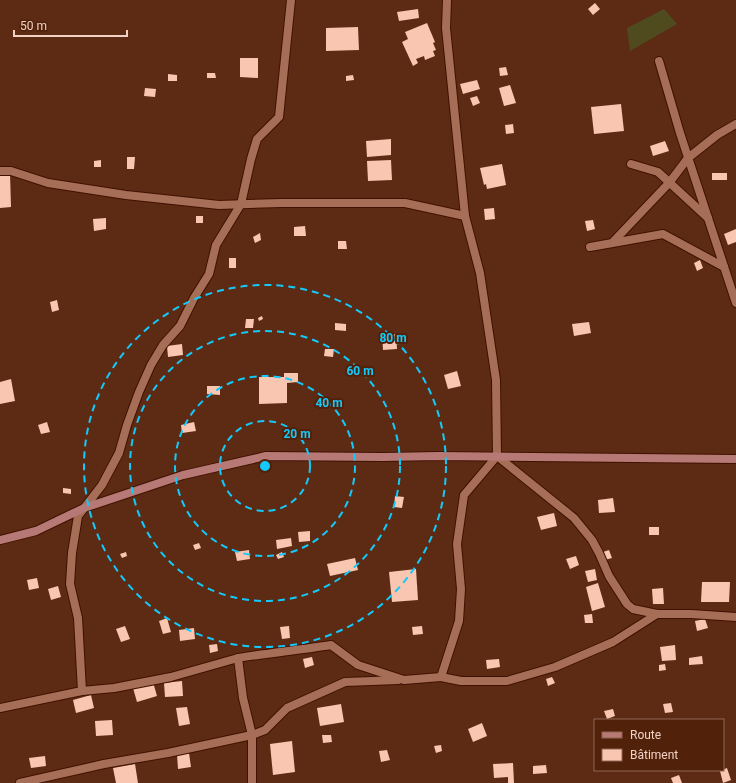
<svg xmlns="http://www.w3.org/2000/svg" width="736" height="783" font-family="Roboto,sans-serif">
<rect width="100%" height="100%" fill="#5d2b14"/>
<!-- green -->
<path fill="#4f4b1f" d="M664,9L677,24L630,51L627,28Z"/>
<!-- building -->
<g fill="#f8c6b1">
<path d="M595,3L600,9L593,15L588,9Z"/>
<path d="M418,9L419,18L399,21L397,12Z"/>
<path d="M427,23L435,42L433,43L436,50L433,51L435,56L425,60L424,56L416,59L418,63L413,66L402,42L408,39L405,32Z"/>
<path d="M358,27L359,50L326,51V28Z"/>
<path d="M240,58H258V78L240,77Z"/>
<path d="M506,67L508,75L500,76L499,68Z"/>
<path d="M207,73H215L216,78H207Z"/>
<path d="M168,74L177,75V81H168Z"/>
<path d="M353,75L354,80L346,81V76Z"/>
<path d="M477,80L480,89L463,94L460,84Z"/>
<path d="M510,85L516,103L504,106L499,88Z"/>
<path d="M145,88L156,89L155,97L144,96Z"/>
<path d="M477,96L480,103L473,106L470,98Z"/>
<path d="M621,104L624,131L594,134L591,107Z"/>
<path d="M513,124L514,133L506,134L505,125Z"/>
<path d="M391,139V155L367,157L366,141Z"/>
<path d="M665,141L669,151L653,156L650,146Z"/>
<path d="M127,157H135L134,169H127Z"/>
<path d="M101,160V167H94V161Z"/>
<path d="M391,160L392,180L368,181L367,161Z"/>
<path d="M502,164L506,185L487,189L486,184L484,185L480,168Z"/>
<path d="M10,173L11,207L0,208V174Z"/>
<rect x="712" y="173" width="15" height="7"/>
<path d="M494,208L495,219L485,220L484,209Z"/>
<rect x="196" y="216" width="7" height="7"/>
<path d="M106,218V229L94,231L93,219Z"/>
<path d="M593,220L595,229L587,231L585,221Z"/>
<path d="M305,226L306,236H294V227Z"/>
<path d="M736,229V242L728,245L724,234Z"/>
<path d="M260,233L261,240L255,243L253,237Z"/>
<path d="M338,241H346L347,249H338Z"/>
<rect x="229" y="258" width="7" height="10"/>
<path d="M700,260L703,268L697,271L694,263Z"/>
<path d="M57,300L59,310L52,312L50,302Z"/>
<path d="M262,316L263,319L259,321L258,318Z"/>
<path d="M246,319H254L253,328H245Z"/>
<path d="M589,322L591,333L574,336L572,324Z"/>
<path d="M335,323L346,324V331L335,330Z"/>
<path d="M396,334L397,349L383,350L382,335Z"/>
<path d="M182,344L183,355L168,357L167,346Z"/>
<path d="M325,349H334L333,357L324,356Z"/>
<path d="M457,371L461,386L448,389L444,375Z"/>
<path d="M284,373H298V382L287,383V403L259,404V377H284Z"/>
<path d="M11,379L15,401L0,404V382Z"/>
<path d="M207,386H220V395L207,394Z"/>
<path d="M47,422L50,432L41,434L38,425Z"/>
<path d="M194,422L196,431L182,433L181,425Z"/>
<path d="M63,488L71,489V494L63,493Z"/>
<path d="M395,496L404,497L402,508L394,507Z"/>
<path d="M613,498L615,512L599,513L598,500Z"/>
<path d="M554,513L557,526L541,530L537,517Z"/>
<rect x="649" y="527" width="10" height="8"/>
<path d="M310,531V541L299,542L298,532Z"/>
<path d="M291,538L292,546L277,549L276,540Z"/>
<path d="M199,543L201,548L195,550L193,545Z"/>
<path d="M249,550L250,559L237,561L235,552Z"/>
<path d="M609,550L612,558L605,560L603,552Z"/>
<path d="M126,552L127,556L122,558L120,554Z"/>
<path d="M282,552L284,557L278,559L276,555Z"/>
<path d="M576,556L579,565L570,569L566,559Z"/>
<path d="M355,558L358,570L330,576L327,564Z"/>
<path d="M416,569L418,600L392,602L389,572Z"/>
<path d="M595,569L597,580L588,582L585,571Z"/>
<path d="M37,578L39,588L29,590L27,580Z"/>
<path d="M702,582H730L729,602H701Z"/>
<path d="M598,583L605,607L592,611L586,587Z"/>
<path d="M58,586L61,597L51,600L48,589Z"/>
<path d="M663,588L664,604H653L652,589Z"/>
<path d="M592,614L593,623H585L584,615Z"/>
<path d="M167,618L171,632L163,634L159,621Z"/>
<path d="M705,619L708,628L697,631L695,621Z"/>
<path d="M125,626L130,639L121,642L116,629Z"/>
<path d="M289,626L290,638L282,639L280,627Z"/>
<path d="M422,626L423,634L413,635L412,627Z"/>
<path d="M194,628L195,639L180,641L179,630Z"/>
<path d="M217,644L218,651L210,653L209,645Z"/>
<path d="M675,645L676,660L662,661L660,647Z"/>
<path d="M702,656L703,664L689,665V658Z"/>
<path d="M312,657L314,665L305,668L303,659Z"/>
<path d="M499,659L500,667L487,669L486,660Z"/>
<path d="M665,664L666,670L659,671V665Z"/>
<path d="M552,677L555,683L548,686L546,679Z"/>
<path d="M182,681L183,696L165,697L164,683Z"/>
<path d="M153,682L157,696L137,702L133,688Z"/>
<path d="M91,695L94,708L76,713L73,700Z"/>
<path d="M671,703L673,712L665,713L663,704Z"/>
<path d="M341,704L344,722L320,726L317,708Z"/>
<path d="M187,707L190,724L179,726L176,708Z"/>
<path d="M613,709L615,716L607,719L604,711Z"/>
<path d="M112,720L113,735L96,736L95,721Z"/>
<path d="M482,723L487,736L473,742L468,729Z"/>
<path d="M322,735H331L332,742L323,743Z"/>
<path d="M292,741L295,772L273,775L270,744Z"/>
<path d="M441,745L442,751L436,753L434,746Z"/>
<path d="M387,750L390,760L381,762L379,751Z"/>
<path d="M189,753L191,767L178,769L177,754Z"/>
<path d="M45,756L46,766L31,768L29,758Z"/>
<path d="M513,763L514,783H508V777L494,778L493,764Z"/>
<path d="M135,764L138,783H116L113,768Z"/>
<path d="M546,765L547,773L533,774V766Z"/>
<path d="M727,768L731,780L723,783L720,771Z"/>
<path d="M679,775L682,783H673L671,778Z"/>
</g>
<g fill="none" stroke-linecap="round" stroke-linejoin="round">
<!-- street casing -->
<g stroke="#401100" stroke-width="10">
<g id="street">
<path d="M659,61L680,133L736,303"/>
<path d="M631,164L658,172L708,218"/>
<path d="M0,171H11L48,183L126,195L219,205L281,203H405L465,216"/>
<path d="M612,243L669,183L688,158L717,135L736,124"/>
<path d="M590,247L663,234L724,267"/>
<path d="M497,456L574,518L592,540L599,553L609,576L627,604L633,609L657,614H691L736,617"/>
<path d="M441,677L461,681H507L555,667L613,642L657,614"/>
<path d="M82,691L78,618L70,584L72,553L78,516L102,485L119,453L127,425L139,392L151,365L163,345L180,326L194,298L209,274L216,245L241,204L251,159L257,139L279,117L291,0"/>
<path d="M0,708L82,691L114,688L171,677L238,658"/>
<path d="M20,783L104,764L168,753L252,735L265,730L287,708L345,682L398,680"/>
<path d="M252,783V735L243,698L238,658C269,653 300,650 331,645L358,665L404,680L441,677L459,621L461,589L457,544L464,495L497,456L496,380L480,273L465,216L446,28L447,0"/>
</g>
</g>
<!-- secondary casing -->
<g stroke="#401100" stroke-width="10">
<path id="secondary" d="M0,540L36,531L84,508L183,475L266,456L383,457L439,456L736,459"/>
</g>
<!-- street -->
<use href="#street" stroke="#a66e56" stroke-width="8"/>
<!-- secondary -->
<use href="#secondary" stroke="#b67975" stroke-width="8"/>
</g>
<!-- distance rings -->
<g fill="none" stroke="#13cafb" stroke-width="2" stroke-dasharray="7 5">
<circle cx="265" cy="466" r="45"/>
<circle cx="265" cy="466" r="90"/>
<circle cx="265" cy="466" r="135"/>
<circle cx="265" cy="466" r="181"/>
</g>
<circle cx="265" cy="466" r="6" fill="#13cafb" stroke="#512109" stroke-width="2"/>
<g font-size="12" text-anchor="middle" font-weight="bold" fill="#13cafb" stroke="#512109" stroke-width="4" stroke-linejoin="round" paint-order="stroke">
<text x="393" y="342">80 m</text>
<text x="360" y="375">60 m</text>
<text x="329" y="407">40 m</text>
<text x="297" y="438">20 m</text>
</g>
<!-- legend -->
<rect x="594" y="719" width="130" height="52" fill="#512109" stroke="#916754"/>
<rect x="602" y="732" width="20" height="6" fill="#b67975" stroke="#916754"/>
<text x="630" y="739" font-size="12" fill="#f1d1c4">Route</text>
<rect x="602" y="749" width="20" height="12" fill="#f8c6b1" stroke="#916754"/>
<text x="630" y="759" font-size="12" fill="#f1d1c4">Bâtiment</text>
<!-- scale -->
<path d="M14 30v6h113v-6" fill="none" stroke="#f1d1c4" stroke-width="2"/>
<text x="20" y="30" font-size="12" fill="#f1d1c4" stroke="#512109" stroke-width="3" paint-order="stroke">50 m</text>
</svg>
